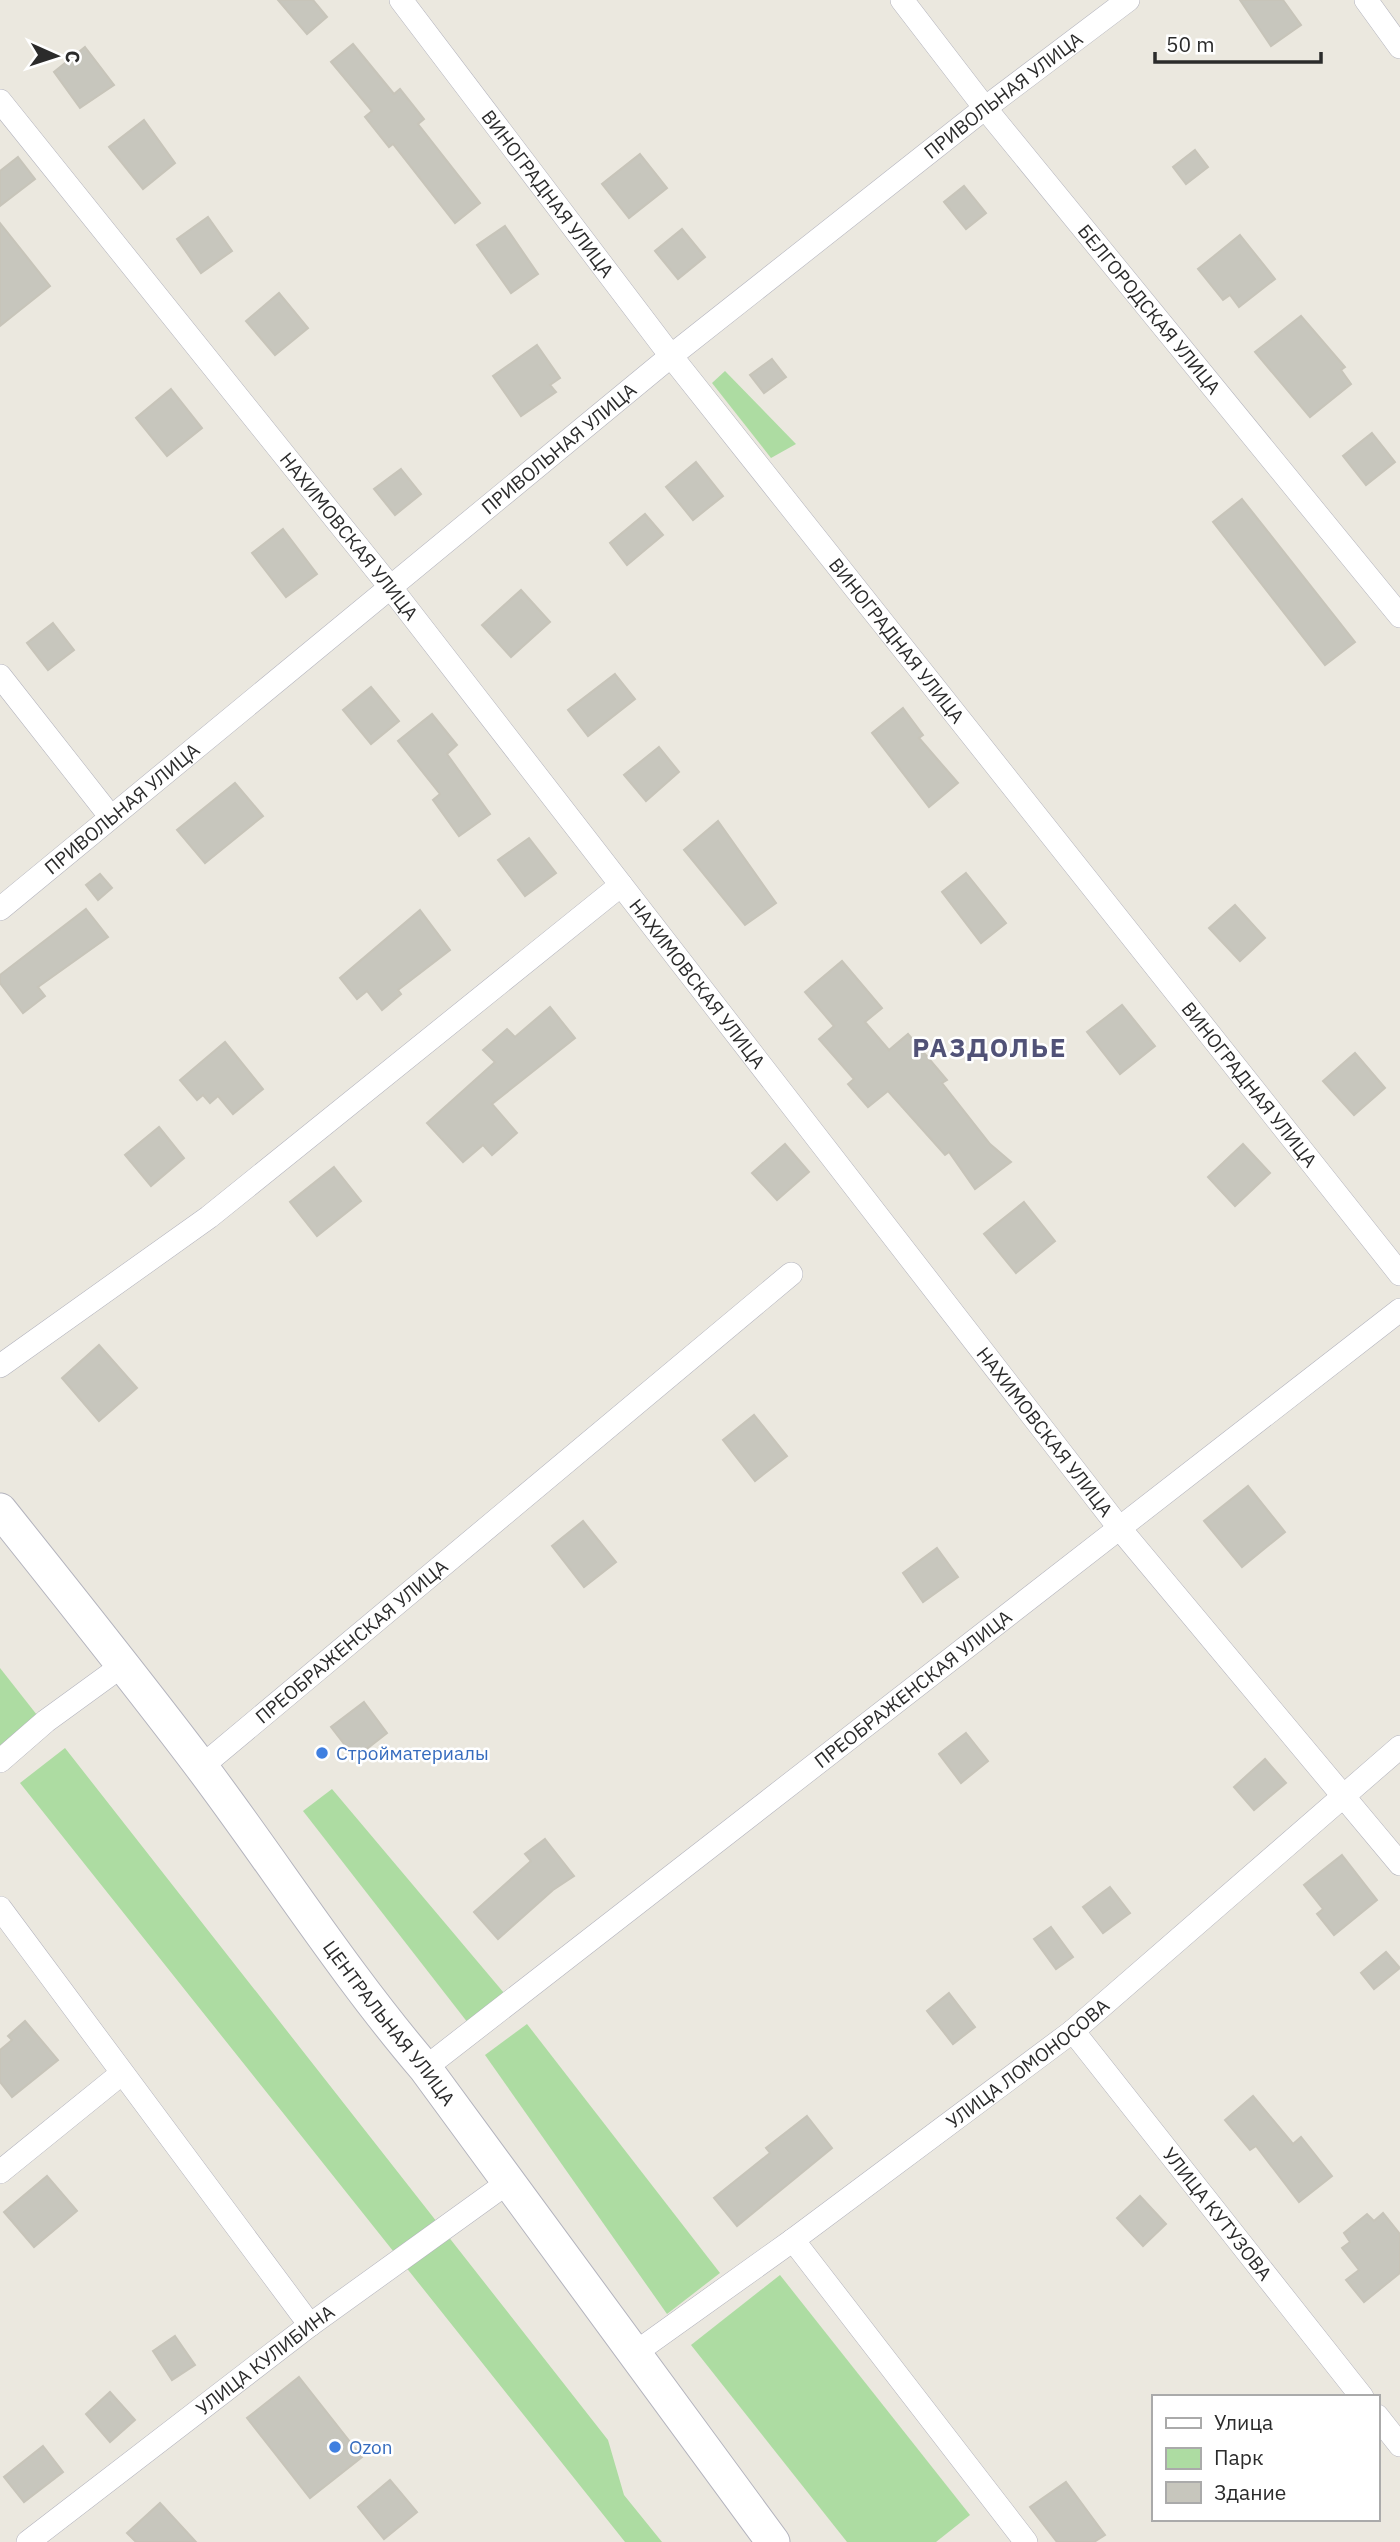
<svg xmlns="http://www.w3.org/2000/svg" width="1400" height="2542" font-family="'IBM Plex Sans',sans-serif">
<rect width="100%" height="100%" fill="#ebe8df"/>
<!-- green -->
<g fill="#addca2">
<path d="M725,371L796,444L771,458L712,383Z"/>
<path d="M0,1668L37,1715L0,1747Z"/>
<path d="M65,1748L608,2440L624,2495L662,2542H625L20,1783Z"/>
<path d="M332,1789L504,1993L468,2023L303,1811Z"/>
<path d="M527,2024L720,2273L667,2314L485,2055Z"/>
<path d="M780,2275L970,2515L936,2542H847L691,2345Z"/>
</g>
<!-- building -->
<g fill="#c7c6bd" stroke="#c7c4b9" stroke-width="2">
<path d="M278,0H313L327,17L307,34Z"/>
<path d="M1240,0H1283L1301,25L1271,46Z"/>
<path d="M353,44L394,94L400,89L424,119L418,124L480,203L455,223L393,144L389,147L365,117L372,111L331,62Z"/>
<path d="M85,47L114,85L80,108L54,72Z"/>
<path d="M144,120L175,163L143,189L109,147Z"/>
<path d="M1195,150L1208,167L1186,184L1173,167Z"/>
<path d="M640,154L667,188L629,218L602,184Z"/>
<path d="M18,157L35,179L0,206V171Z"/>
<path d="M964,186L986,213L966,229L944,202Z"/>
<path d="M208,217L232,251L201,273L177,239Z"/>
<path d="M0,223L50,286L0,326Z"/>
<path d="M505,226L538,274L511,293L477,245Z"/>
<path d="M682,229L705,257L678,279L655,251Z"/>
<path d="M1240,235L1275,279L1239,307L1230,295L1223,300L1198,269Z"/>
<path d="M279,293L308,328L275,355L246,321Z"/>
<path d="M1301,316L1345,367L1341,370L1351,384L1310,417L1255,352Z"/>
<path d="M537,345L560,378L550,385L556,392L521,416L493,376Z"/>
<path d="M772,359L786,377L764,393L750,375Z"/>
<path d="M171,389L202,428L167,456L136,418Z"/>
<path d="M1372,433L1395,462L1366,485L1343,456Z"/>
<path d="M696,462L723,496L693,520L666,487Z"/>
<path d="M401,469L421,494L395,515L374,489Z"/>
<path d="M1242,499L1355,642L1325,665L1213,522Z"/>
<path d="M645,514L663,535L627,565L610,543Z"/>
<path d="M283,529L317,574L286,597L252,553Z"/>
<path d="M521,590L550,622L511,657L482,625Z"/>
<path d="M53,623L74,650L48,670L27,643Z"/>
<path d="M615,674L635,699L588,736L568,710Z"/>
<path d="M371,687L399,721L371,744L343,710Z"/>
<path d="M903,708L923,735L919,738L958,783L929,807L872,733Z"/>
<path d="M432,714L457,745L447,754L490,814L459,836L433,800L440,794L398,741Z"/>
<path d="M659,747L679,772L646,801L624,775Z"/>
<path d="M235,783L263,816L205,863L177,830Z"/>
<path d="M718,821L776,903L745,925L684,850Z"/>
<path d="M529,838L556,873L525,896L498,860Z"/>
<path d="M966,873L1006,923L981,943L942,892Z"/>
<path d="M100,874L112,888L98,900L86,885Z"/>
<path d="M1235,905L1265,938L1240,961L1209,928Z"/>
<path d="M86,909L108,937L38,987L45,996L23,1013L0,983V975Z"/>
<path d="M420,910L450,950L398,990L401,994L382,1010L367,991L357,999L340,978Z"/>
<path d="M842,961L882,1008L865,1022L889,1050L908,1034L947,1080L942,1083L990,1144L1011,1162L975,1189L949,1152L945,1155L888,1091L868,1107L848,1084L854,1079L819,1039L834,1026L805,992Z"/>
<path d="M1122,1005L1155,1046L1120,1074L1087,1032Z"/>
<path d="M550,1007L575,1038L492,1104L517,1133L492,1155L483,1145L463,1162L427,1123L495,1062L483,1050L507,1029L515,1037Z"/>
<path d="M225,1042L263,1089L233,1114L218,1096L210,1103L203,1095L197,1100L180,1080Z"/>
<path d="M1355,1053L1385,1088L1354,1115L1323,1081Z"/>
<path d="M159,1127L184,1158L151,1186L125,1155Z"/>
<path d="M785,1144L809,1172L777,1200L752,1173Z"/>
<path d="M1243,1144L1270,1173L1235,1206L1208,1177Z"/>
<path d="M334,1167L361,1201L317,1236L290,1202Z"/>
<path d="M1024,1202L1055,1241L1016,1273L984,1234Z"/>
<path d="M99,1345L137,1388L99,1421L62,1378Z"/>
<path d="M754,1415L787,1456L755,1481L723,1440Z"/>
<path d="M1248,1486L1285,1532L1242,1567L1204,1521Z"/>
<path d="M583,1521L616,1562L584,1587L552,1546Z"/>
<path d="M937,1548L958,1577L923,1602L903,1573Z"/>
<path d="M364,1702L387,1733L355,1758L331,1727Z"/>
<path d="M966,1733L988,1761L961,1783L939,1754Z"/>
<path d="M1265,1759L1286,1783L1254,1810L1234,1787Z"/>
<path d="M545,1839L574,1876L553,1890L498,1939L474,1912L531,1861L525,1854Z"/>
<path d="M1342,1855L1377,1900L1334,1935L1317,1914L1323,1909L1304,1885Z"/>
<path d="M1110,1887L1130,1913L1103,1933L1083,1907Z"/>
<path d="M1051,1927L1073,1957L1056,1969L1034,1939Z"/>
<path d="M1386,1952L1400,1968L1374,1989L1361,1973Z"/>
<path d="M949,1993L975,2027L953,2044L927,2011Z"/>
<path d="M25,2021L58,2060L12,2097L0,2082V2050L12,2040L8,2036Z"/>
<path d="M1253,2096L1293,2144L1301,2137L1332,2176L1299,2202L1256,2146L1250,2150L1225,2120Z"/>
<path d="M807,2116L832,2148L737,2226L714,2198L770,2153L766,2148Z"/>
<path d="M47,2176L77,2211L34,2247L4,2212Z"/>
<path d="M1140,2196L1166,2224L1143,2246L1117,2218Z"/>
<path d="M1383,2213L1400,2234V2273L1364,2302L1346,2280L1359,2270L1342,2248L1350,2242L1344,2233L1367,2214L1374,2221Z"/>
<path d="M175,2336L195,2365L172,2380L153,2351Z"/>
<path d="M299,2377L362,2457L310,2498L247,2418Z"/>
<path d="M110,2392L135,2420L110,2442L86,2414Z"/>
<path d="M43,2446L63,2472L24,2502L4,2477Z"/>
<path d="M390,2480L417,2512L384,2539L358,2507Z"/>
<path d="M1066,2482L1105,2535L1094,2542H1057L1030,2507Z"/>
<path d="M160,2503L196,2542H136L127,2533Z"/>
</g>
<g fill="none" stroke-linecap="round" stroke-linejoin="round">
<!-- minor casing -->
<g stroke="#b3b3bd" stroke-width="24">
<g id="minor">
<path id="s1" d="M401,0L671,356L1400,1274"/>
<path id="s2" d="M902,0L985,108L1400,616"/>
<path d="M1366,0L1400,47"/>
<path id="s3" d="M0,101L391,588L1121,1530L1400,1864"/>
<path d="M0,676L110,816"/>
<path id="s4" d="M0,909L671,356L985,108L1128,0"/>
<path d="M0,1366L209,1217L621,885"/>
<path d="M0,1761L46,1721L123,1665"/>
<path id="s5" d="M201,1767L791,1274"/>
<path d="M0,1908L310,2325"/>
<path id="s6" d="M1073,2031L1362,2397"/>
<path id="s7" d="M425,2068L1400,1310"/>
<path d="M0,2172L121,2074"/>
<path d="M793,2240L1026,2542"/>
<path id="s8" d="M635,2353L793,2240L1073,2031L1400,1747"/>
<path d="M1377,2416L1400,2445"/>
<path id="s9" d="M28,2542L310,2325L507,2183"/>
</g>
</g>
<!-- secondary casing -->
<g stroke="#b3b3bd" stroke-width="35">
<g id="secondary">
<path id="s10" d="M0,1510C67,1594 135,1679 200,1765C276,1866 343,1972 425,2068L773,2542"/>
</g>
</g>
<!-- minor -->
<use href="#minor" stroke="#fff" stroke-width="23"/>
<!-- secondary -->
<use href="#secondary" stroke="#fff" stroke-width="33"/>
</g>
<!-- markers -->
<g fill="#3f7fe0" stroke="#fff" stroke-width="2.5">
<circle cx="322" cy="1753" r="7"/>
<circle cx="335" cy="2447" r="7"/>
</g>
<g text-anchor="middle" stroke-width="5" stroke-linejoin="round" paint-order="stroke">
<!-- street labels -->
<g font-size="19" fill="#2b2b2b" stroke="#fff">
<text dy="7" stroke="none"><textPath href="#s4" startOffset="1292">ПРИВОЛЬНАЯ УЛИЦА</textPath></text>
<text dy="7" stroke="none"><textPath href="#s1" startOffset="243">ВИНОГРАДНАЯ УЛИЦА</textPath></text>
<text dy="7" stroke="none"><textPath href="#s2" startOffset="396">БЕЛГОРОДСКАЯ УЛИЦА</textPath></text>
<text dy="7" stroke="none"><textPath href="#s4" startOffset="724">ПРИВОЛЬНАЯ УЛИЦА</textPath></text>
<text dy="7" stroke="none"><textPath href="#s3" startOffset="558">НАХИМОВСКАЯ УЛИЦА</textPath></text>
<text dy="7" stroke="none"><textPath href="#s1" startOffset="810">ВИНОГРАДНАЯ УЛИЦА</textPath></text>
<text dy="7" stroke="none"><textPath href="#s4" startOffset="158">ПРИВОЛЬНАЯ УЛИЦА</textPath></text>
<text dy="7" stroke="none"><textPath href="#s3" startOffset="1125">НАХИМОВСКАЯ УЛИЦА</textPath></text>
<text dy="7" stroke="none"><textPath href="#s1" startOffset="1377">ВИНОГРАДНАЯ УЛИЦА</textPath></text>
<text dy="7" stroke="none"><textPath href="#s3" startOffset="1692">НАХИМОВСКАЯ УЛИЦА</textPath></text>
<text dy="7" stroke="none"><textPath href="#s5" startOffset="196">ПРЕОБРАЖЕНСКАЯ УЛИЦА</textPath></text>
<text dy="7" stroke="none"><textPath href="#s7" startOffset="618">ПРЕОБРАЖЕНСКАЯ УЛИЦА</textPath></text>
<text dy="7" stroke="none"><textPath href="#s10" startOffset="644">ЦЕНТРАЛЬНАЯ УЛИЦА</textPath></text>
<text dy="7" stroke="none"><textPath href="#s8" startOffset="488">УЛИЦА ЛОМОНОСОВА</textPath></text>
<text dy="7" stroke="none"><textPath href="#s6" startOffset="233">УЛИЦА КУТУЗОВА</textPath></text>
<text dy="7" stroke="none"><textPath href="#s9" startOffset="299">УЛИЦА КУЛИБИНА</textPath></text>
</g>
<!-- shop labels -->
<g font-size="19" fill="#366cbe" stroke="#fff" text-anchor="start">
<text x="336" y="1760">Стройматериалы</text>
<text x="349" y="2454">Ozon</text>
</g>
<!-- district labels -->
<g font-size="26" font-weight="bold" letter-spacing="2" fill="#515277" stroke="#fff">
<text x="990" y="1057">РАЗДОЛЬЕ</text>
</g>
</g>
<!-- legend -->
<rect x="1152" y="2395" width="228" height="126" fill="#ffffff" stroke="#aaaaaa" stroke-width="2"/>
<rect x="1166" y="2418" width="35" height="10" fill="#ffffff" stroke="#aaaaaa" stroke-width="2"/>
<text x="1214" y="2430" font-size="21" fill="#2b2b2b">Улица</text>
<rect x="1166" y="2448" width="35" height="21" fill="#addca2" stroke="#aaaaaa" stroke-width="2"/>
<text x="1214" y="2465" font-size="21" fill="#2b2b2b">Парк</text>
<rect x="1166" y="2482" width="35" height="21" fill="#c7c6bd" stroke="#aaaaaa" stroke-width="2"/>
<text x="1214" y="2500" font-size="21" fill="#2b2b2b">Здание</text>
<!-- north arrow -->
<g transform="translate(56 56) rotate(93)" stroke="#ffffff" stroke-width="5" paint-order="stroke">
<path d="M0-5L12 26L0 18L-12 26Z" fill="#2b2b2b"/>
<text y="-10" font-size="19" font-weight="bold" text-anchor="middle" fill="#2b2b2b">С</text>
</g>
<!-- scale -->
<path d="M1155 52v10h166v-10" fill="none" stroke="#2b2b2b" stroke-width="3.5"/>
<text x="1166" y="52" font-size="21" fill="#2b2b2b" stroke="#ffffff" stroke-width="5" paint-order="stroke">50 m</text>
</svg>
